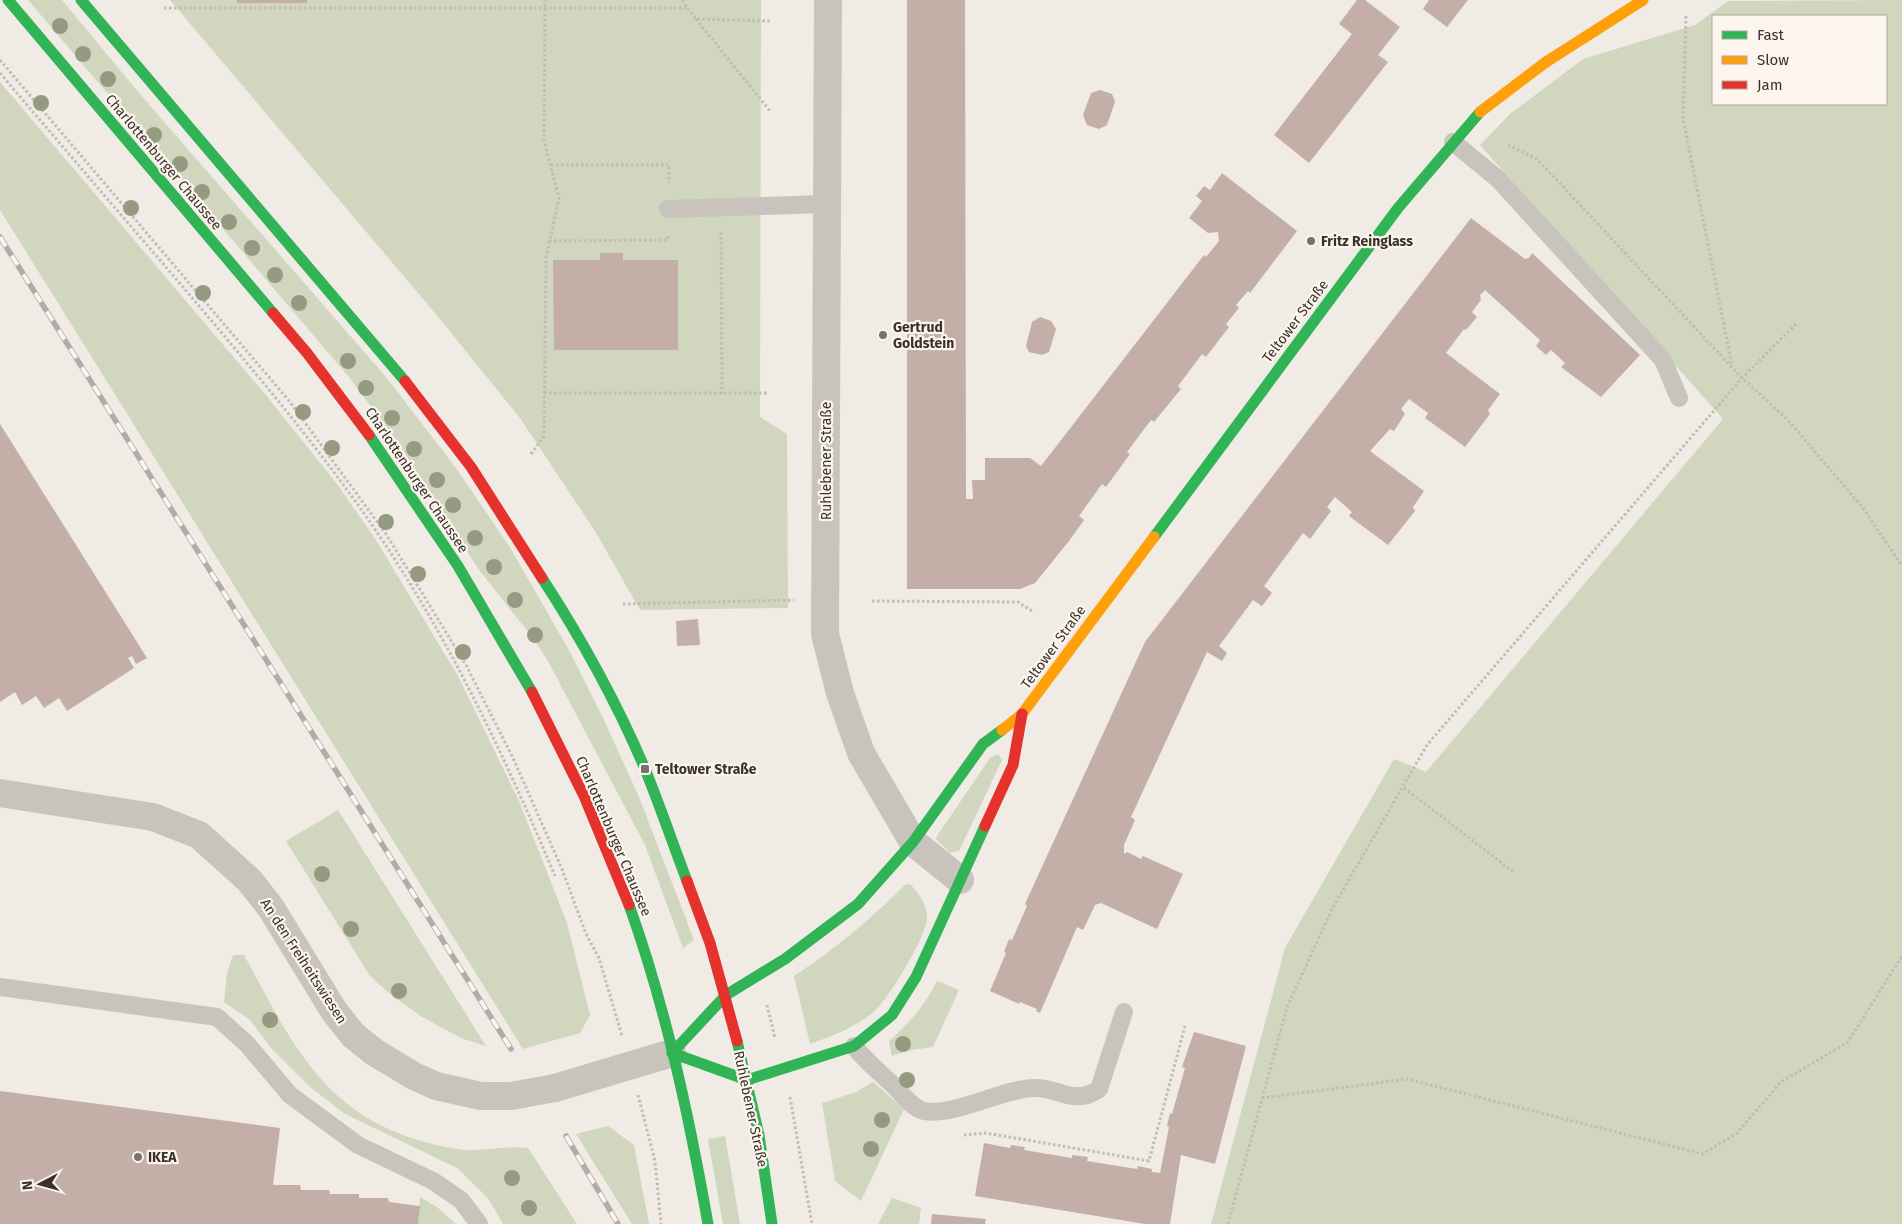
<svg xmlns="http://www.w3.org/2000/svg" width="1902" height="1224" font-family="'Fira Sans',sans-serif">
<rect width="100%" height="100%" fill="#f0ebe5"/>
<!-- green -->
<g fill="#d1d6bf" fill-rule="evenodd">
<path d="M28,0H62L139,93L386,377L456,468L511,549L570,652L604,720L639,797L694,940L683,948L645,845L549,663L534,639L479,570L400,446L349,377Z"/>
<path d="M170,0H761L760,417L787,434L788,608L640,610L595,531L520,418L440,319Z"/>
<path d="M1902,0V1224H1211L1285,948L1394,759L1426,772L1723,419L1480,145L1510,114L1583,59L1695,25L1728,1ZM1713,16H1886V104H1713Z"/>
<path d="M0,82L265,394L337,484L376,540L458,676L519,801L567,923L590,1015L580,1033L523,1049L0,210Z"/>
<path d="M998,754L1002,760L959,851L950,853L936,839L937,836L990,758Z"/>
<path d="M338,810L486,1046L463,1039L422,1017L389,993L370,976L286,841Z"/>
<path d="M906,884L911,885C919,894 928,906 927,918C927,936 888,999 875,1011C856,1027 832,1036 810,1044L794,976C835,949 871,919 906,884Z"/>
<path d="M233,955H244C299,1057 331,1127 456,1149C477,1153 504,1145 528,1148L577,1224H503L488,1198L457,1168L345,1114L310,1087L272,1049L250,1020L224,1002L227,973Z"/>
<path d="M937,981L959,990L933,1047L911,1050L892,1056L889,1041C909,1024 925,1005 937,981Z"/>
<path d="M873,1082L904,1109L861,1201L835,1181L822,1103L856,1092Z"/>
<path d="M608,1126L634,1145L649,1224H632L576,1134Z"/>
<path d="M725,1136L740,1224H723L708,1139Z"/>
<path d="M420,1197L437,1207L456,1224H418Z"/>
<path d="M892,1198L921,1208L919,1224H878Z"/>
</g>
<!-- building -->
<g fill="#c3afa7">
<rect x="237" y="0" width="70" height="3"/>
<path d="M907,0H965L966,499H973L972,480H985V458H1030L1041,466L1204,255L1206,257L1219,241L1218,232L1208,233L1189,218L1202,201L1196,196L1204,186L1210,190L1222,173L1297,231L1250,293L1248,291L1236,305L1239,308L1226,324L1229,327L1206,357L1202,354L1178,386L1181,389L1154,422L1151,420L1127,452L1130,454L1106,487L1102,484L1079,516L1084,520L1069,541L1035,583L1020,589H907Z"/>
<path d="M1357,0H1365L1400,27L1378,55L1388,62L1309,163L1274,135L1352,34L1339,24Z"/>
<path d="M1429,0H1468L1447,27L1423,9Z"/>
<path d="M1100,90L1112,94L1115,102L1107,125L1099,129L1087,125L1083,115L1091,93Z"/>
<path d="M1471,218L1525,259L1529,258L1532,253L1640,355L1601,397L1561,367L1565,363L1551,350L1546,355L1536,346L1540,340L1485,290L1480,295L1481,300L1472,312L1477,317L1466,330L1464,329L1446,353L1500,394L1488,410L1490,414L1465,447L1425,418L1428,413L1409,399L1401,409L1405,414L1394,431L1390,429L1370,451L1424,491L1413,507L1415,511L1388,545L1349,516L1352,512L1335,497L1327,507L1331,511L1310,539L1303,533L1264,586L1272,593L1262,606L1253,600L1219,646L1227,653L1222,661L1207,652L1131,817L1135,820L1124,845V854L1127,852L1141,859L1143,856L1183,874L1157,929L1101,903L1095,905L1083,930L1077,927L1040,1013L1036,1011L1037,1009L1020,1002L1019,1004L990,991L1006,953L1004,952L1009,939L1012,940L1027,906L1025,904L1145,642Z"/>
<path d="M600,253H623V260H678V350H554L553,260H600Z"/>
<path d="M1040,317L1051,321L1056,329L1049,352L1042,355L1029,352L1026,346L1032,322Z"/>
<path d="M0,424L147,658L136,664L132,656L128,658L134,668L67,711L59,698L44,708L36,696L22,705L15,692L0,702Z"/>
<path d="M698,619L700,645L677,646L676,621Z"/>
<path d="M1194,1032L1246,1046L1215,1164L1181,1155L1170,1224H1145L975,1196L984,1143L1010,1148L1011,1145L1025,1147L1024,1150L1072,1158V1155L1088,1157L1087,1161L1137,1169L1138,1166L1152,1169V1172L1160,1173L1169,1127L1167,1126L1170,1113L1172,1114L1185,1068L1182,1067Z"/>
<path d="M0,1091L280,1128L273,1185H300L301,1190H329L330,1194H359V1198H388L389,1202L420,1206L418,1224H0Z"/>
<path d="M932,1214L986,1219L985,1224H931Z"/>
</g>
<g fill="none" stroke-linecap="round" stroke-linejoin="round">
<!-- path -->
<g stroke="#c2bbb6" stroke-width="3" stroke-dasharray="2.5 2.5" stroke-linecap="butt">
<path d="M682,0L696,19L770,21"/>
<path d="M164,8H688"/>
<path d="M1686,16L1683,118L1732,366"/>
<path d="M696,19L770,111"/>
<path d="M0,60L290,402L386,534L466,665L513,758L562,869L586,934L599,958L622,1036"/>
<path d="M0,73C61,145 122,216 183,287C248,364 313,440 370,522C446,632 504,754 555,876"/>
<path d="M1508,145L1537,159L1742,378L1788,420L1863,508L1902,566"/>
<path d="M551,165H669V183"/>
<path d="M721,232L722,394"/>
<path d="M549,241L668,240V235"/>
<path d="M544,393H769"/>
<path d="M531,454L544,436L546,258L559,198L544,140L545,0"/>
<path d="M872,601L1018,602L1032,611"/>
<path d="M623,604L794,600"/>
<path d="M1404,788L1515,873"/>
<path d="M767,1005L775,1038"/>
<path d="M638,1095L655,1161L661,1224"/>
<path d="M790,1097L812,1224"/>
<path d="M1262,1098L1407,1079L1703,1154L1737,1133L1781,1082L1848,1042L1902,956"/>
<path d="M964,1135L986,1133L1149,1161L1185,1026"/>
<path d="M1228,1224L1287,1007L1333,907L1427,745L1742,378L1798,322"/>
</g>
<!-- lane -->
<g stroke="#c9c3be" stroke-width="18">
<path d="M1453,142L1498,179L1663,360L1679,398"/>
<path d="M668,209L827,204"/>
<path d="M0,987L217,1017L247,1044L290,1095L358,1145L433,1181L461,1200L479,1224"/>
<path d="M854,1046C866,1062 881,1073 895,1087C903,1095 912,1108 924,1111C952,1117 1003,1089 1033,1088C1058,1086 1073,1107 1099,1089L1124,1012"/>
</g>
<!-- street -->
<g stroke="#c9c3be" stroke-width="28">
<path d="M828,0L825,634L840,693L861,753L913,842L960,880"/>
<path d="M0,793L153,817L199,835L249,880L271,908L334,1011L353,1035L374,1052L414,1076L436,1086L481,1096H511"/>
<path d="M555,1088L672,1053"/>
</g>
<!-- fast -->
<g stroke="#30b455" stroke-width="11">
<path d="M8,0L273,313"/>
<path d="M81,0L405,381"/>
<path d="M369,435L458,566L532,692"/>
<path d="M1154,537L1398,208L1480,112"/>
<path d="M542,578C581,638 617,703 645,769C660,806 673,844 687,881"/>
<path d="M629,905C666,1008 689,1116 708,1224"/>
<path d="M737,1041L759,1135L772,1224"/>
<path d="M672,1053L726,995L785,959L858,904L913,842L983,744L1002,730"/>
<path d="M672,1053L747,1080L854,1046L892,1015L916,977L985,826"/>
</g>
<!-- slow -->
<g stroke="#ff9f0a" stroke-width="11">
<path d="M1480,112L1546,62L1643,0"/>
<path d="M1002,730L1022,714L1154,537"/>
</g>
<!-- jam -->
<g stroke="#e5322d" stroke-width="11">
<path d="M273,313L307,353L369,435"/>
<path d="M405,381L471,467L542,578"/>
<path d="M532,692L584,796L629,905"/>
<path d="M985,826L1013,765L1022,714"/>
<path d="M687,881L710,943L737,1041"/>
</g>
<!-- rail casing -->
<g stroke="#b1aca8" stroke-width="5.5">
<g id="rail">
<path d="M0,237L511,1049"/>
<path d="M566,1136L618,1224"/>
</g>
</g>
<!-- rail -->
<use href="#rail" stroke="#fbf5ee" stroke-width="4" stroke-dasharray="11" stroke-linecap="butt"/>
<!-- street-bridge -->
<path stroke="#c9c3be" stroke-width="28" d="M511,1096L555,1088"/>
</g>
<!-- trees -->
<g fill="#959b80">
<circle cx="60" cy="26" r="8"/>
<circle cx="83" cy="54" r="8"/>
<circle cx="108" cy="79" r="8"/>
<circle cx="41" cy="103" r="8"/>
<circle cx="154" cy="135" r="8"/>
<circle cx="180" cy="164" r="8"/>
<circle cx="202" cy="192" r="8"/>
<circle cx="131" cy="208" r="8"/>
<circle cx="229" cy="222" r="8"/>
<circle cx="252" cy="248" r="8"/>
<circle cx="275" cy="275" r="8"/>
<circle cx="203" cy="293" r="8"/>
<circle cx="299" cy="303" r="8"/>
<circle cx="348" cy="361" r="8"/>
<circle cx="366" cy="388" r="8"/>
<circle cx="303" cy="412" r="8"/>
<circle cx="392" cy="418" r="8"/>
<circle cx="332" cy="448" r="8"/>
<circle cx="414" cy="449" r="8"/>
<circle cx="437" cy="480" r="8"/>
<circle cx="453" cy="505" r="8"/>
<circle cx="386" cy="522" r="8"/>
<circle cx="475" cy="538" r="8"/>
<circle cx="494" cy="567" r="8"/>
<circle cx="418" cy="574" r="8"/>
<circle cx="515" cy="600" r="8"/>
<circle cx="535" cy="635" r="8"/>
<circle cx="463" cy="652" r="8"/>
<circle cx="322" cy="874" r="8"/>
<circle cx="351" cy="929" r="8"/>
<circle cx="399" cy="991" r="8"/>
<circle cx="270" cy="1020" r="8"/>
<circle cx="903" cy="1044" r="8"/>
<circle cx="907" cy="1080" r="8"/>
<circle cx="882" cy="1120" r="8"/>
<circle cx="871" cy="1149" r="8"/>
<circle cx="512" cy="1178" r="8"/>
<circle cx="529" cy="1208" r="8"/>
</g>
<!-- markers -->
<g fill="#7a716c" stroke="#fbf5ee" stroke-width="2">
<circle cx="1311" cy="241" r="5"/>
<circle cx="883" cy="335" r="5"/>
<rect x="640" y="764" width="10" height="10" rx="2.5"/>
<circle cx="138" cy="1157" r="5"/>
</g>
<g text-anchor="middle" stroke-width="4.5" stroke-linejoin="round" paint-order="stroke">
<!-- street labels -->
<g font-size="14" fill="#3b302b" stroke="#fbf5ee">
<text transform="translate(164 162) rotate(50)" y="5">Charlottenburger Chaussee</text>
<text transform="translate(1295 321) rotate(-53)" y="5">Teltower Straße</text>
<text transform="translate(826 461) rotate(-90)" y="5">Ruhlebener Straße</text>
<text transform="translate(417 480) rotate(56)" y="5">Charlottenburger Chaussee</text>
<text transform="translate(1053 647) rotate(-54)" y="5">Teltower Straße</text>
<text transform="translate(614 836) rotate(67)" y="5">Charlottenburger Chaussee</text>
<text transform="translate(304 961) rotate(57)" y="5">An den Freiheitswiesen</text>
<text transform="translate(751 1109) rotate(78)" y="5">Ruhlebener Straße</text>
</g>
<!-- poi labels -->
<g font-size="14" font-weight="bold" fill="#3b302b" stroke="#fbf5ee" text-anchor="start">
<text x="1321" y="246">Fritz Reinglass</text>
<text x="893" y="332">Gertrud<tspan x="893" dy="16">Goldstein</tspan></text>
<text x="655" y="774">Teltower Straße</text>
<text x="148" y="1162">IKEA</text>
</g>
</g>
<!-- legend -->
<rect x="1712" y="15" width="175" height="90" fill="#fbf5ee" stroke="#aea6a0"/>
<rect x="1722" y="31" width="25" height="8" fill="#30b455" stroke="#aea6a0"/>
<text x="1757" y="40" font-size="15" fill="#3b302b">Fast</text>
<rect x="1722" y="56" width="25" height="8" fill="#ff9f0a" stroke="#aea6a0"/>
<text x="1757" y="65" font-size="15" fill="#3b302b">Slow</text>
<rect x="1722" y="81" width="25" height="8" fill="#e5322d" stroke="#aea6a0"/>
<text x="1757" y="90" font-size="15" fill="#3b302b">Jam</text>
<!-- north arrow -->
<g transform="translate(40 1184) rotate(264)" stroke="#fbf5ee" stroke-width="4" paint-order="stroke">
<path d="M0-4L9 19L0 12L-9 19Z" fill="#3b302b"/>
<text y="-8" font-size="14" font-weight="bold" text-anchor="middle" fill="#3b302b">N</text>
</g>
</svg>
